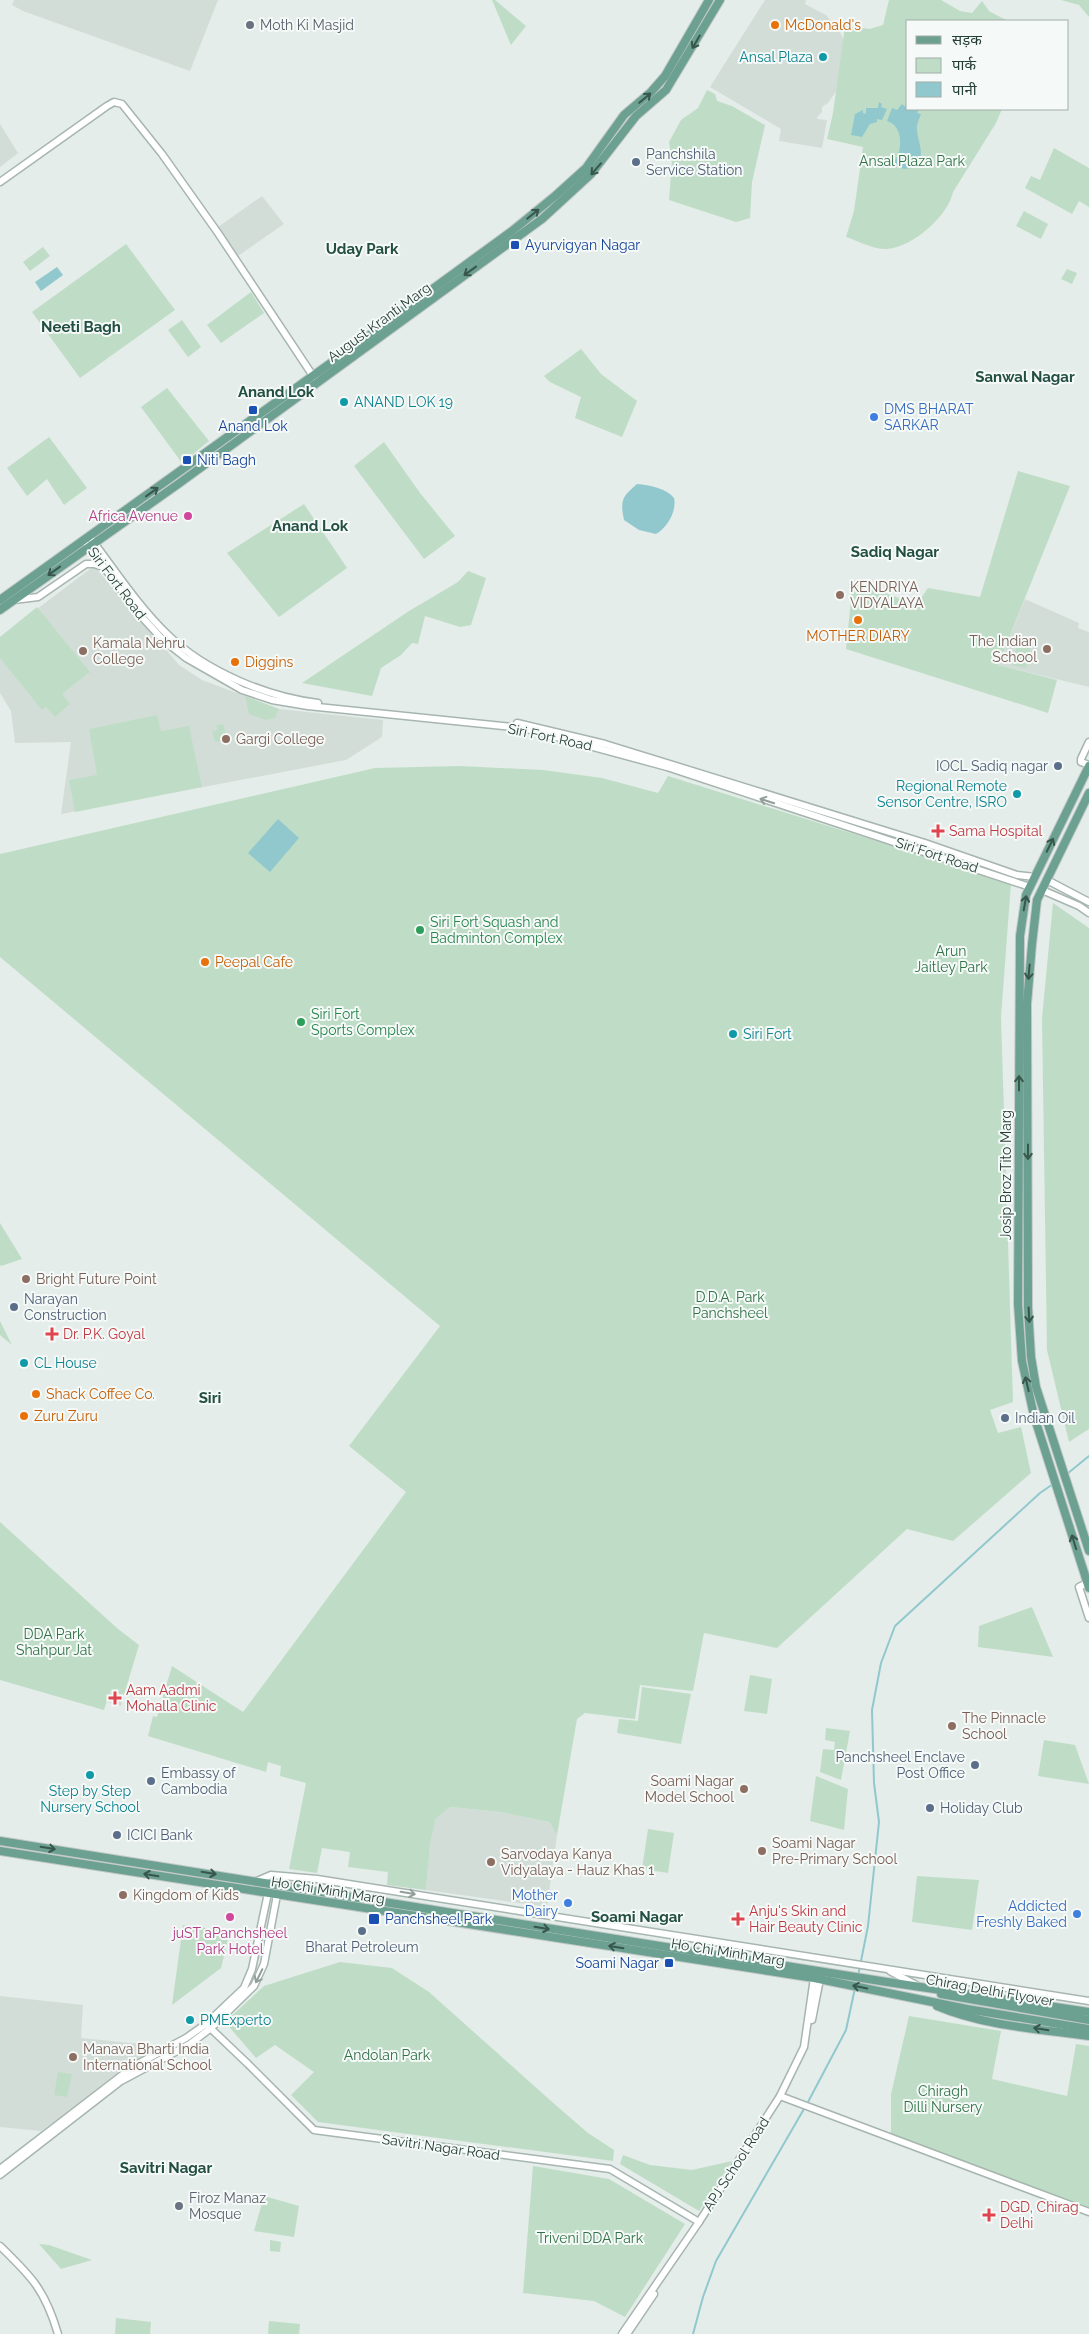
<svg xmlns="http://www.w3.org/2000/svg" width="1089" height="2334" font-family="Raleway,'Noto Sans Devanagari',sans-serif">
<rect width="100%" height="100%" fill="#e4ede9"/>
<!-- built -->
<g fill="#d3ddd8">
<path d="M14,0H218L190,71L23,11L12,5Z"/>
<path d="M765,0H806L805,4L826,15L840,32L845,42L841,84L828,103L822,107V112L817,117L818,119L827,120L822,148L779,141L781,129L710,87Z"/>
<path d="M0,124L18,153L0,167Z"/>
<path d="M262,196L284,224L238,256L218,227Z"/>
<path d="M94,566L179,665L202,680L279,709L383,720L382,737L346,760L61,814L71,742L15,743L11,711L0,693V637Z"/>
<path d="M1025,599L1079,623L1078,628L1089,632V687L998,665Z"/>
<path d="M110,1691L124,1695L121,1706L107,1702Z"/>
<path d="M450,1807L500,1812L549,1822L557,1835L547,1907L426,1890L430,1845L436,1819Z"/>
<path d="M0,1996L83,2005L81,2038L161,2046L41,2131L0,2127Z"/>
</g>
<!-- green -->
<g fill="#bfddc6">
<path d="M492,0H495L526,26L511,45Z"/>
<path d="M889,0H941L960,11L972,13L982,1L989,11L1008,21H908V109H1002L996,123L953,192C948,216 913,247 887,249C875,250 858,241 846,237L854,211L863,147L827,139L833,113L845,26L870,29L883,25Z"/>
<path d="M1061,0H1089V17L1079,5Z"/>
<path d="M707,90L715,94L717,101L732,106L765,125L752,182L750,218L736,222L669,200L672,161L669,142L681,120L698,108Z"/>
<path d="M1054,148L1089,168V207L1079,201L1072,214L1025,188L1031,176L1040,180Z"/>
<path d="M1024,211L1048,224L1041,239L1016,226Z"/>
<path d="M126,244L175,310L80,378L32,312Z"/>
<path d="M43,247L50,256L30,271L23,262Z"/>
<path d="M1067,269L1077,273L1072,284L1061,279Z"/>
<path d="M251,292L264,313L221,343L207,325Z"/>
<path d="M182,320L201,347L188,357L168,330Z"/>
<path d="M581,349L601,374L637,401L622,437L575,418L581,397L550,382L544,376Z"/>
<path d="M167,388L209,441L182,463L141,407Z"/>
<path d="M49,437L87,488L64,505L47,479L27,496L7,468Z"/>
<path d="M384,442L420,493L455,536L424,559L354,466Z"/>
<path d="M1018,471L1070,486L998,665L1057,680L1048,713L846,649L853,580L916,605L928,588L980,597Z"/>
<path d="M304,504L347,568L279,617L227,553Z"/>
<path d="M468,571L486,578L471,625L460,627L425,616L418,644L412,643L401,655L381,668L372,696L302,683L409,611L458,582Z"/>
<path d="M37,607L90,672L62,694L70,704L55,717L46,707L42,710L0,658V637Z"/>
<path d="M1017,643L1031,646L1026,668L1012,665Z"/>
<path d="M245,696L279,709L275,718L266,720L249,714Z"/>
<path d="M157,715L161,731L189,726L202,787L75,812L69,780L97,775L89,729Z"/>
<path d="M223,724L227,740L215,742L212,730L215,732L218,728L215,726Z"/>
<path d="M460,766L543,770L602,778L658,793L668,776L1011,883L1001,1017L1013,1402L990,1410L998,1433L1021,1427L1031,1473L953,1541L907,1529L777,1648L704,1633L693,1691L640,1685L635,1719L585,1713L577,1719L557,1835L549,1822L500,1812L450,1807L436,1819L430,1845L426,1890L387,1885L388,1872L348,1867L350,1852L322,1848L317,1873L289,1869L306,1783L280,1776L281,1766L268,1762L266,1772L148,1736L153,1716L157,1717L172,1666L243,1712L406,1492L349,1446L440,1326L0,957V854L375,768Z"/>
<path d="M1053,903L1089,928V1429L1069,1442L1047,1350L1042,1018Z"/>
<path d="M0,1223L22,1259L1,1266L0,1265Z"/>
<path d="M0,1321L12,1345L0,1335Z"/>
<path d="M0,1522L118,1629L139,1645L124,1695L110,1691L104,1710L0,1680Z"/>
<path d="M1032,1607L1053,1657L978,1647L979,1626Z"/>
<path d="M750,1675L772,1679L767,1714L744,1711Z"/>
<path d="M642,1687L691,1694L681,1744L617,1733L619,1719L638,1721Z"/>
<path d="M826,1728L850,1731L841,1780L820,1772L823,1749L834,1750L835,1742L825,1740Z"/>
<path d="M1044,1740L1075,1745L1089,1784L1038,1776Z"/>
<path d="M816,1776L848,1789L844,1830L810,1821Z"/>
<path d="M648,1829L674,1833L668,1873L642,1869Z"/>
<path d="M917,1876L979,1880L972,1930L912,1922Z"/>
<path d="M183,1925L230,1931L221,1968L172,2005Z"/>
<path d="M340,1962L392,1968L429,1992L551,2101L588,2133L614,2150L613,2161L318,2122L291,2095L314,2072L275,2045L256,2058L225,2022L264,1986Z"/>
<path d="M909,2016L1001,2031L992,2079L1067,2096L1076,2044L1089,2046V2208L891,2135V2094Z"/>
<path d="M58,2072L72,2074L67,2097L54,2095Z"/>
<path d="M623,2155L650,2165L692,2170L732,2161L699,2211L620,2164Z"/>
<path d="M533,2166L609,2179L685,2224L625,2317L594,2301L523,2293Z"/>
<path d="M264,2196L299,2206L294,2237L254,2231Z"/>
<path d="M270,2240L281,2242L280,2252L270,2251Z"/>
<path d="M39,2244L49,2245L92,2260L61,2269Z"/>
<path d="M116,2318L151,2322L150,2334H115Z"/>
<path d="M269,2321L300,2324L299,2334H268Z"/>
</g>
<!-- water -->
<g fill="#90c8ce">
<path d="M879,102L882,104L881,107L887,109L882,120L877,119V122L870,124L862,137L851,135L855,114L863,110V113L866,114V108H878Z"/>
<path d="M902,104L908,109H919L917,113L921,114C919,119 916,126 917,130C918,142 924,152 919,164C910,170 900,171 893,163C903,152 904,126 887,121L892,108L897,110Z"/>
<path d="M57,267L63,275L41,291L35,282Z"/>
<path d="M637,484C649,485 666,488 674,498C677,511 667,528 656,534L639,530L624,520C620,500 622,497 637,484Z"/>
<path d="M278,819L299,838L270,872L248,853Z"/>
</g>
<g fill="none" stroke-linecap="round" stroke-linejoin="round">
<!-- stream -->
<g stroke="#90c8ce" stroke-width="2">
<path d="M1067,1474L1089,1456"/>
<path d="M858,1976L868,1926L879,1822L874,1783L872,1710L881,1663L895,1626L1040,1493L1053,1484"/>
<path d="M693,2334L703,2297L716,2261L808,2102L846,2030L855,1988"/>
</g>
<!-- minor casing -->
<g stroke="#a7b5b0" stroke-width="9">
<g id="minor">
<path d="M0,182L107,106L114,102L122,104L162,154L218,233L315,379"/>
<path d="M92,540C116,572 139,607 168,635C205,671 267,697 318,703"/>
<path d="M84,541L141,616L163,640L186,658L242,690L272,700L308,706L523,728L667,767L1030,887"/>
<path d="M14,600L38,597L86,564H94L103,567"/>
<path d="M517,723L605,744L925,843L1017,875L1035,877"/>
<path d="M1089,742L1081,759V762L1089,765"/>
<path d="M1047,880L1089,902"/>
<path d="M1042,890L1079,906L1089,913"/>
<path d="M1087,1583L1079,1587L1089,1618"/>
<path d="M257,1881L271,1875L317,1879L1089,2001"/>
<path d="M890,1971L916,1985"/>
<path d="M812,2020L820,1979"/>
<path d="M206,2024L248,2064L314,2130L610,2169L699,2222"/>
<path d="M780,2096L1089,2212"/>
<path d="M0,2169L134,2066L186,2038L206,2024L244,1988L252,1969L268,1893"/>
<path d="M0,2175L121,2081L190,2044L211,2028L254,1986L264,1964L277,1895"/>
<path d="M0,2246C32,2277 45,2290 58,2334"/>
<path d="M622,2334L699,2222L780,2096L804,2047L814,1978"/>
<path d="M627,2334L654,2294"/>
</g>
</g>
<!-- major casing -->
<g stroke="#c2c9c7" stroke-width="10">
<g id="major">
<path d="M0,600L353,347L512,231L555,196L586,168L624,115L651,92L665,76L709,0"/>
<path d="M0,610L181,482L542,219L591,174L636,116L666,90L720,0"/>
<path d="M1089,766L1026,895L1020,936L1018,1304L1022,1361L1034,1416L1089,1588"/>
<path d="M1089,793L1037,900L1032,944L1027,1004L1028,1307L1031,1357L1036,1387L1089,1551"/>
<path d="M0,1841L887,1982L1089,2012"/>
<path d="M0,1851L814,1978L967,2009L1089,2029"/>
<path d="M941,1994L1089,2020"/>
<path d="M937,2006C984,2026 1039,2029 1089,2036"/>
</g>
</g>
<!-- minor -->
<use href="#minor" stroke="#fff" stroke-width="6"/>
<!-- major -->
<use href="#major" stroke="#6ca090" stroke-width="8"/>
</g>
<!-- one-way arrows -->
<defs><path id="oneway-shaft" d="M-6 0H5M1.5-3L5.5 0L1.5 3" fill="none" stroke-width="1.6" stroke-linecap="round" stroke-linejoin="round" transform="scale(1.25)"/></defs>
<g stroke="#37564c">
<use href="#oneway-shaft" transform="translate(696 42) rotate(120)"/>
<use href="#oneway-shaft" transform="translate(645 98) rotate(-40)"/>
<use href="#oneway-shaft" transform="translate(596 169) rotate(131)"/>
<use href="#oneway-shaft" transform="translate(533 214) rotate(-39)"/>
<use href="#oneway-shaft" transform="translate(470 271) rotate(144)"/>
<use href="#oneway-shaft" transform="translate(152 492) rotate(-36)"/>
<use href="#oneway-shaft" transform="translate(54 571) rotate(144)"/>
<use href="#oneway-shaft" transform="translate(1050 845) rotate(-64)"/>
<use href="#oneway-shaft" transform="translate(1025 903) rotate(-80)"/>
<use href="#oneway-shaft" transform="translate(1029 972) rotate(95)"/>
<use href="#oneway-shaft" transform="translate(1019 1083) rotate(-90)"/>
<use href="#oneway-shaft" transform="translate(1028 1152) rotate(90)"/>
<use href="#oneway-shaft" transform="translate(1029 1315) rotate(87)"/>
<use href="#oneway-shaft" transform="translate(1027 1384) rotate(-103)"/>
<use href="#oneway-shaft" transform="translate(1074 1542) rotate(-107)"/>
<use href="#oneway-shaft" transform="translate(48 1848) rotate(9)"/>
<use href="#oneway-shaft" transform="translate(209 1873) rotate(9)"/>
<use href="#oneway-shaft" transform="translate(151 1875) rotate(-171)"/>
<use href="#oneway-shaft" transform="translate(542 1928) rotate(9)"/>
<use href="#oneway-shaft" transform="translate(616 1947) rotate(-171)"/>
<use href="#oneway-shaft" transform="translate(860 1987) rotate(-169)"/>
<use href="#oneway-shaft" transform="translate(1041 2029) rotate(-171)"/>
</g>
<g stroke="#929e9a">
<use href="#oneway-shaft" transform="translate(767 801) rotate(-162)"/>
<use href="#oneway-shaft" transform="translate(408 1893) rotate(9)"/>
<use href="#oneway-shaft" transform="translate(259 1976) rotate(116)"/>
</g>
<!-- markers -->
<g fill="#6b7280" stroke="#f5f9f7" stroke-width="2">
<circle cx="250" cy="25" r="5"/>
<circle cx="179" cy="2206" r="5"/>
</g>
<g fill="#e8710a" stroke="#f5f9f7" stroke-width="2">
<circle cx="775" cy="25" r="5"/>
<circle cx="858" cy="620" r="5"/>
<circle cx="235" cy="662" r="5"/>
<circle cx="205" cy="962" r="5"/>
<circle cx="36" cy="1394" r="5"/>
<circle cx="24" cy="1416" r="5"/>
</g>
<g fill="#0f9aa8" stroke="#f5f9f7" stroke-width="2">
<circle cx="823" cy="57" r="5"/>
<circle cx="344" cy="402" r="5"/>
<circle cx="1017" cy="794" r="5"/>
<circle cx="733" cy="1034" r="5"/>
<circle cx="24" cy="1363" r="5"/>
<circle cx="90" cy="1775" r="5"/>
<circle cx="190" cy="2020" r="5"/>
</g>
<g fill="#5c6f8a" stroke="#f5f9f7" stroke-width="2">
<circle cx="636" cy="162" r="5"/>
<circle cx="1058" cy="766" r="5"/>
<circle cx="14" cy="1307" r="5"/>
<circle cx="1005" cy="1418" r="5"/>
<circle cx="975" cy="1765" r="5"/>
<circle cx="151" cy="1781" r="5"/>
<circle cx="930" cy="1808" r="5"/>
<circle cx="117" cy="1835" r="5"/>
<circle cx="362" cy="1931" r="5"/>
</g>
<g fill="#1a4fb4" stroke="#f5f9f7" stroke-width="2">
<rect x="510" y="240" width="10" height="10" rx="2.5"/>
<rect x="248" y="405" width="10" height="10" rx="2.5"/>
<rect x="182" y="455" width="10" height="10" rx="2.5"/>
<rect x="368" y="1913" width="12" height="12" rx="2.5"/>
<rect x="664" y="1958" width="10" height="10" rx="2.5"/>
</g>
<g fill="#3f7fe0" stroke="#f5f9f7" stroke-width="2">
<circle cx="874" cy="417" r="5"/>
<circle cx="568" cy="1903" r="5"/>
<circle cx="1077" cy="1914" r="5"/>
</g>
<g fill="#d1479c" stroke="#f5f9f7" stroke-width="2">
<circle cx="188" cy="516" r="5"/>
<circle cx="230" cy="1917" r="5"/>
</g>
<g fill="#8d6e63" stroke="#f5f9f7" stroke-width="2">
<circle cx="840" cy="595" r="5"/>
<circle cx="1047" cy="649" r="5"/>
<circle cx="83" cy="651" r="5"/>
<circle cx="226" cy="739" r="5"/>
<circle cx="26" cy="1279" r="5"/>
<circle cx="952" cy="1726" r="5"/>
<circle cx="744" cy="1789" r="5"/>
<circle cx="762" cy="1851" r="5"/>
<circle cx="491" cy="1862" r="5"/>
<circle cx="123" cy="1895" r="5"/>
<circle cx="73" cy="2057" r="5"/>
</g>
<g fill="#e0444e" stroke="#f5f9f7" stroke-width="2">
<path d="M935.5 823.5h5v5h5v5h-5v5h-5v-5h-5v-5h5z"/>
<path d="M49.5 1326.5h5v5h5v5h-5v5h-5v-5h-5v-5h5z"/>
<path d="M112.5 1690.5h5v5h5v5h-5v5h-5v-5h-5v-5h5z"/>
<path d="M735.5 1911.5h5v5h5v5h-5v5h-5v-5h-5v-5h5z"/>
<path d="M986.5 2207.5h5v5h5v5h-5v5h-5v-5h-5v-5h5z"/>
</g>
<g fill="#2e9e5b" stroke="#f5f9f7" stroke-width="2">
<circle cx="420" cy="930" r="5"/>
<circle cx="301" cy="1022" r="5"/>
</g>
<g text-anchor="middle" stroke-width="4" stroke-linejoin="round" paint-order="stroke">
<!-- worship labels -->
<g font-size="14" fill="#5b616d" stroke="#f5f9f7" text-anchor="start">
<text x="260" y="30">Moth Ki Masjid</text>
<text x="189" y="2203">Firoz Manaz<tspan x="189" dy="16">Mosque</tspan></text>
</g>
<!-- food labels -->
<g font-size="14" fill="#c56008" stroke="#f5f9f7" text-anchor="start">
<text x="785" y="30">McDonald's</text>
<text x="858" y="641" text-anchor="middle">MOTHER DIARY</text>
<text x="245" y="667">Diggins</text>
<text x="215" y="967">Peepal Cafe</text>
<text x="46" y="1399">Shack Coffee Co.</text>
<text x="34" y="1421">Zuru Zuru</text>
</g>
<!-- culture labels -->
<g font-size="14" fill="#0d838f" stroke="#f5f9f7" text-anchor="start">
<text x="813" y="62" text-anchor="end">Ansal Plaza</text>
<text x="354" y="407">ANAND LOK 19</text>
<text x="1007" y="791" text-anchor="end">Regional Remote<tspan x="1007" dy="16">Sensor Centre, ISRO</tspan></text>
<text x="743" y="1039">Siri Fort</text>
<text x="34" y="1368">CL House</text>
<text x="90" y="1796" text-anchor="middle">Step by Step<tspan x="90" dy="16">Nursery School</tspan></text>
<text x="200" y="2025">PMExperto</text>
</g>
<!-- service labels -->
<g font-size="14" fill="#4e5e75" stroke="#f5f9f7" text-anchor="start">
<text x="646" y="159">Panchshila<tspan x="646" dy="16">Service Station</tspan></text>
<text x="1048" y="771" text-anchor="end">IOCL Sadiq nagar</text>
<text x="24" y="1304">Narayan<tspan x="24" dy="16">Construction</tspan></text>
<text x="1015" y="1423">Indian Oil</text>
<text x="965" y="1762" text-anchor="end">Panchsheel Enclave<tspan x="965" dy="16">Post Office</tspan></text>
<text x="161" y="1778">Embassy of<tspan x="161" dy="16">Cambodia</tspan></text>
<text x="940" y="1813">Holiday Club</text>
<text x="127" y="1840">ICICI Bank</text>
<text x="362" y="1952" text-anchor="middle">Bharat Petroleum</text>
</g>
<!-- park labels -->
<g font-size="14" fill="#317247" stroke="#f5f9f7">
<text x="912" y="166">Ansal Plaza Park</text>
<text x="951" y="956">Arun<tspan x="951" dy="16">Jaitley Park</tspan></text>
<text x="730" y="1302">D.D.A. Park<tspan x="730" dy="16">Panchsheel</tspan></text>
<text x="54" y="1639">DDA Park<tspan x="54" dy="16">Shahpur Jat</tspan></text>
<text x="387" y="2060">Andolan Park</text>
<text x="943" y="2096">Chiragh<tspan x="943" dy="16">Dilli Nursery</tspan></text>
<text x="590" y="2243">Triveni DDA Park</text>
</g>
<!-- transit labels -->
<g font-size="14" fill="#164399" stroke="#f5f9f7" text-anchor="start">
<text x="525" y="250">Ayurvigyan Nagar</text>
<text x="253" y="431" text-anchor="middle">Anand Lok</text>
<text x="197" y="465">Niti Bagh</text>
<text x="385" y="1924">Panchsheel Park</text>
<text x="659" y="1968" text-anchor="end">Soami Nagar</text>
</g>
<!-- street labels -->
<g font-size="14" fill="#253e36" stroke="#f5f9f7">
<text transform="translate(379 322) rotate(-36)" y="5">August Kranti Marg</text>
<text transform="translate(117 583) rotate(53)" y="5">Siri Fort Road</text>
<text transform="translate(550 737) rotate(12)" y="5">Siri Fort Road</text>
<text transform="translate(937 855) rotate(18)" y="5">Siri Fort Road</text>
<text transform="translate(1006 1175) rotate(-90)" y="5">Josip Broz Tito Marg</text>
<text transform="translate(328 1890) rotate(9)" y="5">Ho Chi Minh Marg</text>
<text transform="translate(728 1952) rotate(9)" y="5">Ho Chi Minh Marg</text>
<text transform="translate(990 1990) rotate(10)" y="5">Chirag Delhi Flyover</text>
<text transform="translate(441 2147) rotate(8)" y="5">Savitri Nagar Road</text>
<text transform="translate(736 2164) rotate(-57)" y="5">APJ School Road</text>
</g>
<!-- shop labels -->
<g font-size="14" fill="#366cbe" stroke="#f5f9f7" text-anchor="end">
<text x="884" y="414" text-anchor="start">DMS BHARAT<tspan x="884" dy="16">SARKAR</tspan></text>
<text x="558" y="1900">Mother<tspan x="558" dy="16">Dairy</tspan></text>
<text x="1067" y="1911">Addicted<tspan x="1067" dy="16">Freshly Baked</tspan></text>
</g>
<!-- hotel labels -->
<g font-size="14" fill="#b23c85" stroke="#f5f9f7" text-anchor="end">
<text x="178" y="521">Africa Avenue</text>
<text x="230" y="1938" text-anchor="middle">juST aPanchsheel<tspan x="230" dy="16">Park Hotel</tspan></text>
</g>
<!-- education labels -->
<g font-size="14" fill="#785e54" stroke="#f5f9f7" text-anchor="start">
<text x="850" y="592">KENDRIYA<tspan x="850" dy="16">VIDYALAYA</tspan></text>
<text x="1037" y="646" text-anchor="end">The Indian<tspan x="1037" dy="16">School</tspan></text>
<text x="93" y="648">Kamala Nehru<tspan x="93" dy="16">College</tspan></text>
<text x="236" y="744">Gargi College</text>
<text x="36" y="1284">Bright Future Point</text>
<text x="962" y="1723">The Pinnacle<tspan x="962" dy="16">School</tspan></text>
<text x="734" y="1786" text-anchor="end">Soami Nagar<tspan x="734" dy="16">Model School</tspan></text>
<text x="772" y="1848">Soami Nagar<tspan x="772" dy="16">Pre-Primary School</tspan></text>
<text x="501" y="1859">Sarvodaya Kanya<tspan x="501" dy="16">Vidyalaya - Hauz Khas 1</tspan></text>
<text x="133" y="1900">Kingdom of Kids</text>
<text x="83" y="2054">Manava Bharti India<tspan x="83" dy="16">International School</tspan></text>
</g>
<!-- health labels -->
<g font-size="14" fill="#be3a42" stroke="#f5f9f7" text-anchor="start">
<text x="949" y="836">Sama Hospital</text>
<text x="63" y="1339">Dr. P.K. Goyal</text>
<text x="126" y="1695">Aam Aadmi<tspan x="126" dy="16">Mohalla Clinic</tspan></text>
<text x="749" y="1916">Anju's Skin and<tspan x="749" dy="16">Hair Beauty Clinic</tspan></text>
<text x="1000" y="2212">DGD, Chirag<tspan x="1000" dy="16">Delhi</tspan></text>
</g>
<!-- leisure labels -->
<g font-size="14" fill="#27864d" stroke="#f5f9f7" text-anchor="start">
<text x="430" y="927">Siri Fort Squash and<tspan x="430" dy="16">Badminton Complex</tspan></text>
<text x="311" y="1019">Siri Fort<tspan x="311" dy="16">Sports Complex</tspan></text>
</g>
<!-- neighbourhood labels -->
<g font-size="15" font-weight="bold" fill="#224f42" stroke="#f5f9f7">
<text x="362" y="254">Uday Park</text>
<text x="81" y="332">Neeti Bagh</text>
<text x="1025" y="382">Sanwal Nagar</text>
<text x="276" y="397">Anand Lok</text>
<text x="310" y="531">Anand Lok</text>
<text x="895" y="557">Sadiq Nagar</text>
<text x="210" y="1403">Siri</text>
<text x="637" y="1922">Soami Nagar</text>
<text x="166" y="2173">Savitri Nagar</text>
</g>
</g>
<!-- legend -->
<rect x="906" y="20" width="162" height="90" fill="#f5f9f7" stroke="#a2aeaa"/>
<rect x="916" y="36" width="25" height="8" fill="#6ca090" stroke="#a2aeaa"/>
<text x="952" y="45" font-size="15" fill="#253e36">सड़क</text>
<rect x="916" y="58" width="25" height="15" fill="#bfddc6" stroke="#a2aeaa"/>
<text x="952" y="70" font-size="15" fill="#253e36">पार्क</text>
<rect x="916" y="82" width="25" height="15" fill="#90c8ce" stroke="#a2aeaa"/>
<text x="952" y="95" font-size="15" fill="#253e36">पानी</text>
</svg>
